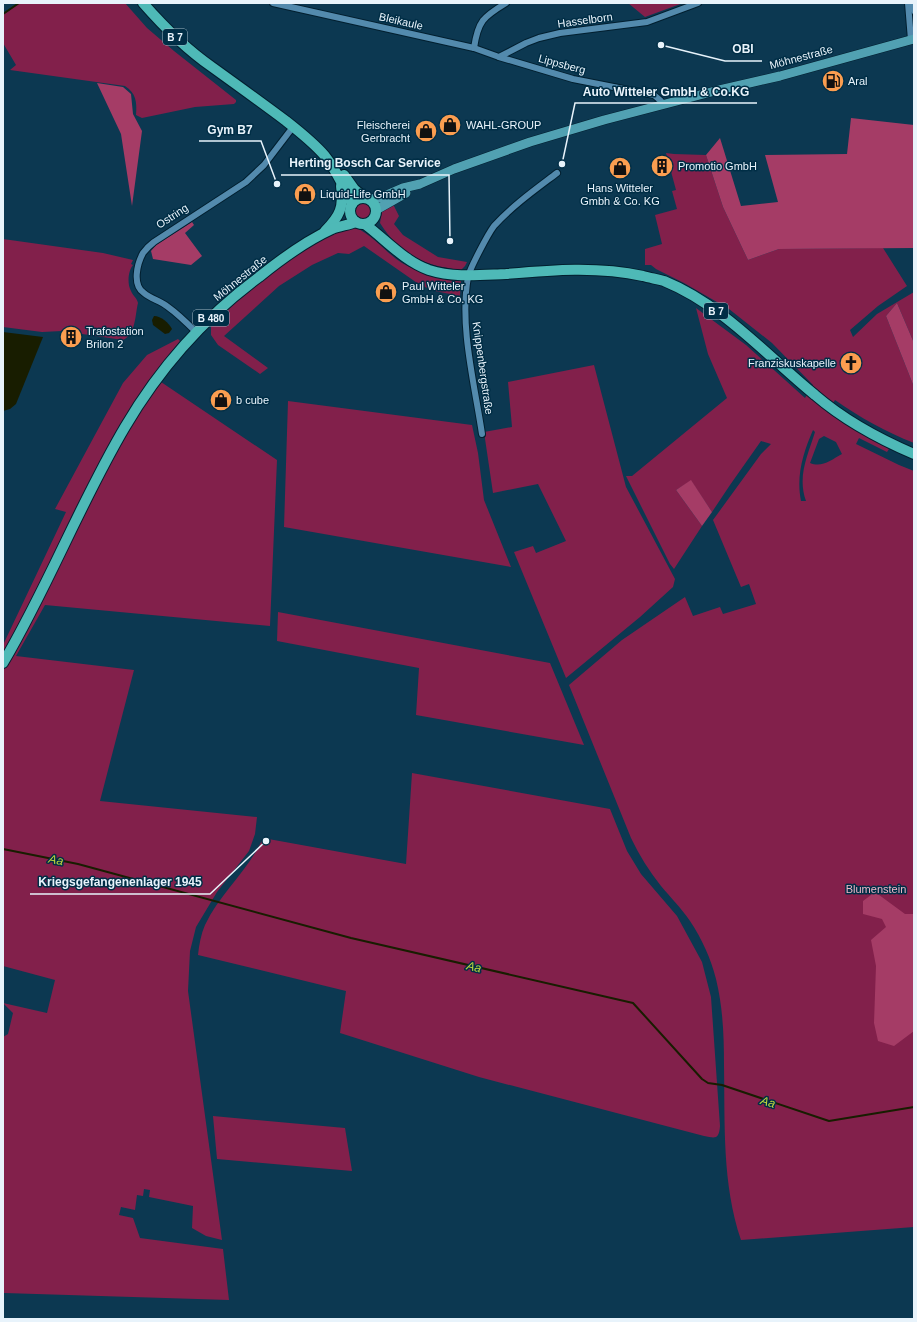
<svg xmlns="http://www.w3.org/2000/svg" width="917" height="1322" font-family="Arial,sans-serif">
<rect width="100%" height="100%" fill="#0c3851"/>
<!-- green -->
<g fill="#82204b" fill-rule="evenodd">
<path d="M20,3H125L147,28L174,51L236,100V102L234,104L195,107L142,118L136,115C137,102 136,93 125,86L10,70L16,65L3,43V15Z"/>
<path d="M628,3H683L645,17Z"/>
<path d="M666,153L674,154L706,155L723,207L748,260L779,249L883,248L907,286L878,306L850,330L853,337L877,314L914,292V343L897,303L886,316L914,387V443C886,432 859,417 835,400L827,412L889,449L887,452L859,438L856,444L899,465L914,471V1227L741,1240C722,1184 725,1124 724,1066C724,1036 723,1008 716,979C711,959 702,939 690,921C682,909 671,898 661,886C649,871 639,855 631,838L569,685L622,640L685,597L693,616L720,607L723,614L756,604L749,584L741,587L713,520L761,454L771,444L761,441L730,485L712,512L691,481L676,490L702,526L674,569L670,564L626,476H632L727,398L708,354L696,308L746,345L805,398L813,385L772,343L729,309L684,283L656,269L651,265H645V249L662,244L655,215L677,209L672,191L676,190ZM813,430L815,432C808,455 797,476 806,501H801C796,476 803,453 813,430ZM824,436L836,442L842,454C831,460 822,468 810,463L819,439Z"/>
<circle cx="363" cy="211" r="10"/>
<path d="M393,204L399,216L394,224L403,235L438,257L467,262L465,266L461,270C424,266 400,255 380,223L382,211Z"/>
<path d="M355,227C374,236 385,252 402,263C420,274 440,278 461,281L460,296L435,291L420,285L364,246L349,254L338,253L312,265L279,286L224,336L268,368L260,374L218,345L211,335V327C237,295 273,270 308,248C323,239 337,229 355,227Z"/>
<path d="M3,239L103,253L133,260L131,264L133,265C128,271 127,284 131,291C133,296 137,298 138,303C135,315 136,334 123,340L62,331L42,332L3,327Z"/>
<path d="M178,339L180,341L168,356L141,394L23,621L3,656V645L66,512L55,509L123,383L147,355Z"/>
<path d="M594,365L626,487L675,579L673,587L640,617L566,678L514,552L533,546L536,553L566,541L538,484L493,493L484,432L512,427L508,382Z"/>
<path d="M161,382L277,460L270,626L45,605L16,656L134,670L100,801L257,817L255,834L249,851L217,892L196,927L190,951L188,991L222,1240L206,1236L192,1228L193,1206L149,1197L150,1190L144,1189L143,1196L137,1195L135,1210L121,1207L119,1215L133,1218L140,1238L223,1249L229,1300L4,1293L3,1298V1037L8,1034L13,1013L3,1003L47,1013L55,980L3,966V671L31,624L88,504L130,426Z"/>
<path d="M288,401L472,425L478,453L484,500L511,567L284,527Z"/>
<path d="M278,612L550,663L584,745L416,715L419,668L277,641Z"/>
<path d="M412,773L610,809L627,851L641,874L677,916L702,962L711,997L720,1126C719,1140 715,1138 704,1136L479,1077L340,1033L346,991L198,955C199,945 201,934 205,925C220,893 249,870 263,838L406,864Z"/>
<path d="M213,1116L345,1128L352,1171L217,1159Z"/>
</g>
<!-- forest -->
<g fill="#a53c66">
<path d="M97,83L123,87L131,94L133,114L142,131L132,206L121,134Z"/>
<path d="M851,118L914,125V248L779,249L748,260L723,207L706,155L720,138L741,206L778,202L765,155L847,154Z"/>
<path d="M192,222L194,225L185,233L202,256L191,265L153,259L151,251L156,245Z"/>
<path d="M897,303L914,343V387L886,316Z"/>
<path d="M691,480L712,512L702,526L676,490Z"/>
<path d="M875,892L905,914H914V1031L894,1046L878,1041L874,1023L876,966L871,940L886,927L882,919L863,914V901Z"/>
</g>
<!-- water -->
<g fill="#181d00">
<path d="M154,316C161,316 169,323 172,329L169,333L165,334L153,325L152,320Z"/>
<path d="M3,332L43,337L16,404L10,409L3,411Z"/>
</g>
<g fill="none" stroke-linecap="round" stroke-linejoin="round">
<!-- stream -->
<g stroke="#181d00" stroke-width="2">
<path d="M3,14L19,3"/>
<path d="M3,849L78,864L351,938L633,1003L702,1079L708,1083L722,1085L829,1121L914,1107"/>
</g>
<!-- street casing -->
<g stroke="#021f2f" stroke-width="8">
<g id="street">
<path d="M273,3L474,48L499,57L526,43L539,38L560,33L647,22L698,3"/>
<path d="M908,3L911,40"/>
<path d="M910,3L914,11"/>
<path d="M474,48C478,21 483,17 506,3"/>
<path d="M499,57L573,79L654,95L661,101L662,105"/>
<path d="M196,332C187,323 178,314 168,307C161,301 151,299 144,293C132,285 137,264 143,253C146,249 150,245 154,242L246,182L264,165L293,127"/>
<path d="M482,434C475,386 459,326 468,277C470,268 488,234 494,226C512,206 536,189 557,173"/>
</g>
</g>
<!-- secondary casing -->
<g stroke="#021f2f" stroke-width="10">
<g id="secondary">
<path d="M369,199L380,198L403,188L420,184L454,169L530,142L604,120L715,91L780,76L914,39"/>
<path d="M376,210L406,193"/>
</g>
</g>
<!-- primary casing -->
<g stroke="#021f2f" stroke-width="12">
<g id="primary">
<path d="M143,3C164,27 186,49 212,67C237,85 262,103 286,121C300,132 314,143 325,156C336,170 344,187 352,204"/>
<path d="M344,175L354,189L365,198"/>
<circle cx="363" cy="211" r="13"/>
<path d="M366,225C386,240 404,261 429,270C454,278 480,275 506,274C552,270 597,266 643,276C650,278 657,279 664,281C723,305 767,356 815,395C844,420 879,439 914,454"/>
<path d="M325,231C340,216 344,207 341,186"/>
<path d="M3,663C48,587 80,503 125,427C159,369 205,317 259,277C280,260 308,240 332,229C340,226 348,225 356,222"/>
</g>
</g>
<!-- street -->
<use href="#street" stroke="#538aad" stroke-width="6"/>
<!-- secondary -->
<use href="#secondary" stroke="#51a1b2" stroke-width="9"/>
<!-- primary -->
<use href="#primary" stroke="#4eb9b7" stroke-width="10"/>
</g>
<!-- icons -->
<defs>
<g id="fuel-disc" transform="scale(1.15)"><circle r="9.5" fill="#fb9e50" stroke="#002e46"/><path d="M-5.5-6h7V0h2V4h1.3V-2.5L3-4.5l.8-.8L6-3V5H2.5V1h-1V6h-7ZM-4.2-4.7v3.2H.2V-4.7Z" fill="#111"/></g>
<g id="shop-disc" transform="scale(1.15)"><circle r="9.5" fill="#fb9e50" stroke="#002e46"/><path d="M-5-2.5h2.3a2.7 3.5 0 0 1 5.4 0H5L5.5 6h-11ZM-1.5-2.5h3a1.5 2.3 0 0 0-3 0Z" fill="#111"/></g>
<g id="building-disc" transform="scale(1.15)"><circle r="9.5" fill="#fb9e50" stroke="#002e46"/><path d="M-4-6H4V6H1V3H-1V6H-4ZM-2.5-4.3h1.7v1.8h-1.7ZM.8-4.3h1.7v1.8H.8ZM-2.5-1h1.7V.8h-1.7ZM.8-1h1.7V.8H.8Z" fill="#111"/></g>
<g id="church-disc" transform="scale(1.15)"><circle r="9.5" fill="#fb9e50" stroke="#002e46"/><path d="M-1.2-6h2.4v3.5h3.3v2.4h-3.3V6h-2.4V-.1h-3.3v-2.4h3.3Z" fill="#111"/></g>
</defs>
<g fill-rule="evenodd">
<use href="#fuel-disc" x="833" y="81"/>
<use href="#shop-disc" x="450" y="125"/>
<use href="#shop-disc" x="426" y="131"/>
<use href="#building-disc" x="662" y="166"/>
<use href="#shop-disc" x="620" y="168"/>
<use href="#shop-disc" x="305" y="194"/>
<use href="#shop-disc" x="386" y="292"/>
<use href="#building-disc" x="71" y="337"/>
<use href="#church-disc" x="851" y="363"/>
<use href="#shop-disc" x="221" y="400"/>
</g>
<g text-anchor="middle" stroke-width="3" stroke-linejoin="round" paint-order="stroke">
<!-- shield labels -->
<g fill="#002e46" stroke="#a2b8c5" stroke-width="1">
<rect x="163" y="29" width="24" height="16" rx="3"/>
<rect x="704" y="303" width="24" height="16" rx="3"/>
<rect x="193" y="310" width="36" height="16" rx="3"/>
</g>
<g font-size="10" font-weight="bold" fill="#e8f3fb">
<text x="175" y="41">B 7</text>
<text x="716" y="315">B 7</text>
<text x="211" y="322">B 480</text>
</g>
<!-- street labels -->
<g font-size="11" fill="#e8f3fb" stroke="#002e46">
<text transform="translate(585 20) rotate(-8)" y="4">Hasselborn</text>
<text transform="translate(401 21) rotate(13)" y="4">Bleikaule</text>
<text transform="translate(801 57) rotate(-15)" y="4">Möhnestraße</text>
<text transform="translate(562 64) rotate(15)" y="4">Lippsberg</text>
<text transform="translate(172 216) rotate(-33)" y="4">Ostring</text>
<text transform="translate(240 278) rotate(-39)" y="4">Möhnestraße</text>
<text transform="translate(483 368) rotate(82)" y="4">Knippenbergstraße</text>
</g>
<!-- poi labels -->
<g font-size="11" fill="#e8f3fb" stroke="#002e46" text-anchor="start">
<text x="848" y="85">Aral</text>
<text x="410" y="129" text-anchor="end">Fleischerei<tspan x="410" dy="13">Gerbracht</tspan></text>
<text x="466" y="129">WAHL-GROUP</text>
<text x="678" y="170">Promotio GmbH</text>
<text x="620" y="192" text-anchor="middle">Hans Witteler<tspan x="620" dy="13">Gmbh &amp; Co. KG</tspan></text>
<text x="320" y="198">Liquid-Life GmbH</text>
<text x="402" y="290">Paul Witteler<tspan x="402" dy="13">GmbH &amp; Co. KG</tspan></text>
<text x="86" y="335">Trafostation<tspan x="86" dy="13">Brilon 2</tspan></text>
<text x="836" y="367" text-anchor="end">Franziskuskapelle</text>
<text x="236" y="404">b cube</text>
</g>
<!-- park labels -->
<g font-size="11" fill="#f0b7c8" stroke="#002e46">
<text x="876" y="893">Blumenstein</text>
</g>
<!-- water labels -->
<g font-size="12" font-style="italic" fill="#bfd83e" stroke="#002e46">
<text transform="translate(56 860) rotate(11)" y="4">Aa</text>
<text transform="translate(474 967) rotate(13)" y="4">Aa</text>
<text transform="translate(768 1102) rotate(17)" y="4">Aa</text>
</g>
</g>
<!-- callouts -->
<path fill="none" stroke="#e8f3fb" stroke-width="1.5" d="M661 45L725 61H762M562 164L575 103H757M277 184L261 141H199M450 241L449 175H281M266 841L210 894H30"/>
<g fill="#e8f3fb" stroke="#002e46" stroke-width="1.5">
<circle cx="661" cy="45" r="4"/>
<circle cx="562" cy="164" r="4"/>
<circle cx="277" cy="184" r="4"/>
<circle cx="450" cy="241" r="4"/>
<circle cx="266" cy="841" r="4"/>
</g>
<g font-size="12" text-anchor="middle" font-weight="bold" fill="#e8f3fb" stroke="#002e46" stroke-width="3" stroke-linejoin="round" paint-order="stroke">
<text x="743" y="53">OBI</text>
<text x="666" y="96">Auto Witteler GmbH &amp; Co.KG</text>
<text x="230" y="134">Gym B7</text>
<text x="365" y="167">Herting Bosch Car Service</text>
<text x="120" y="886">Kriegsgefangenenlager 1945</text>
</g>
<!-- border -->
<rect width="917" height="1322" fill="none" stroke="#e8f3fb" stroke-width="8"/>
</svg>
